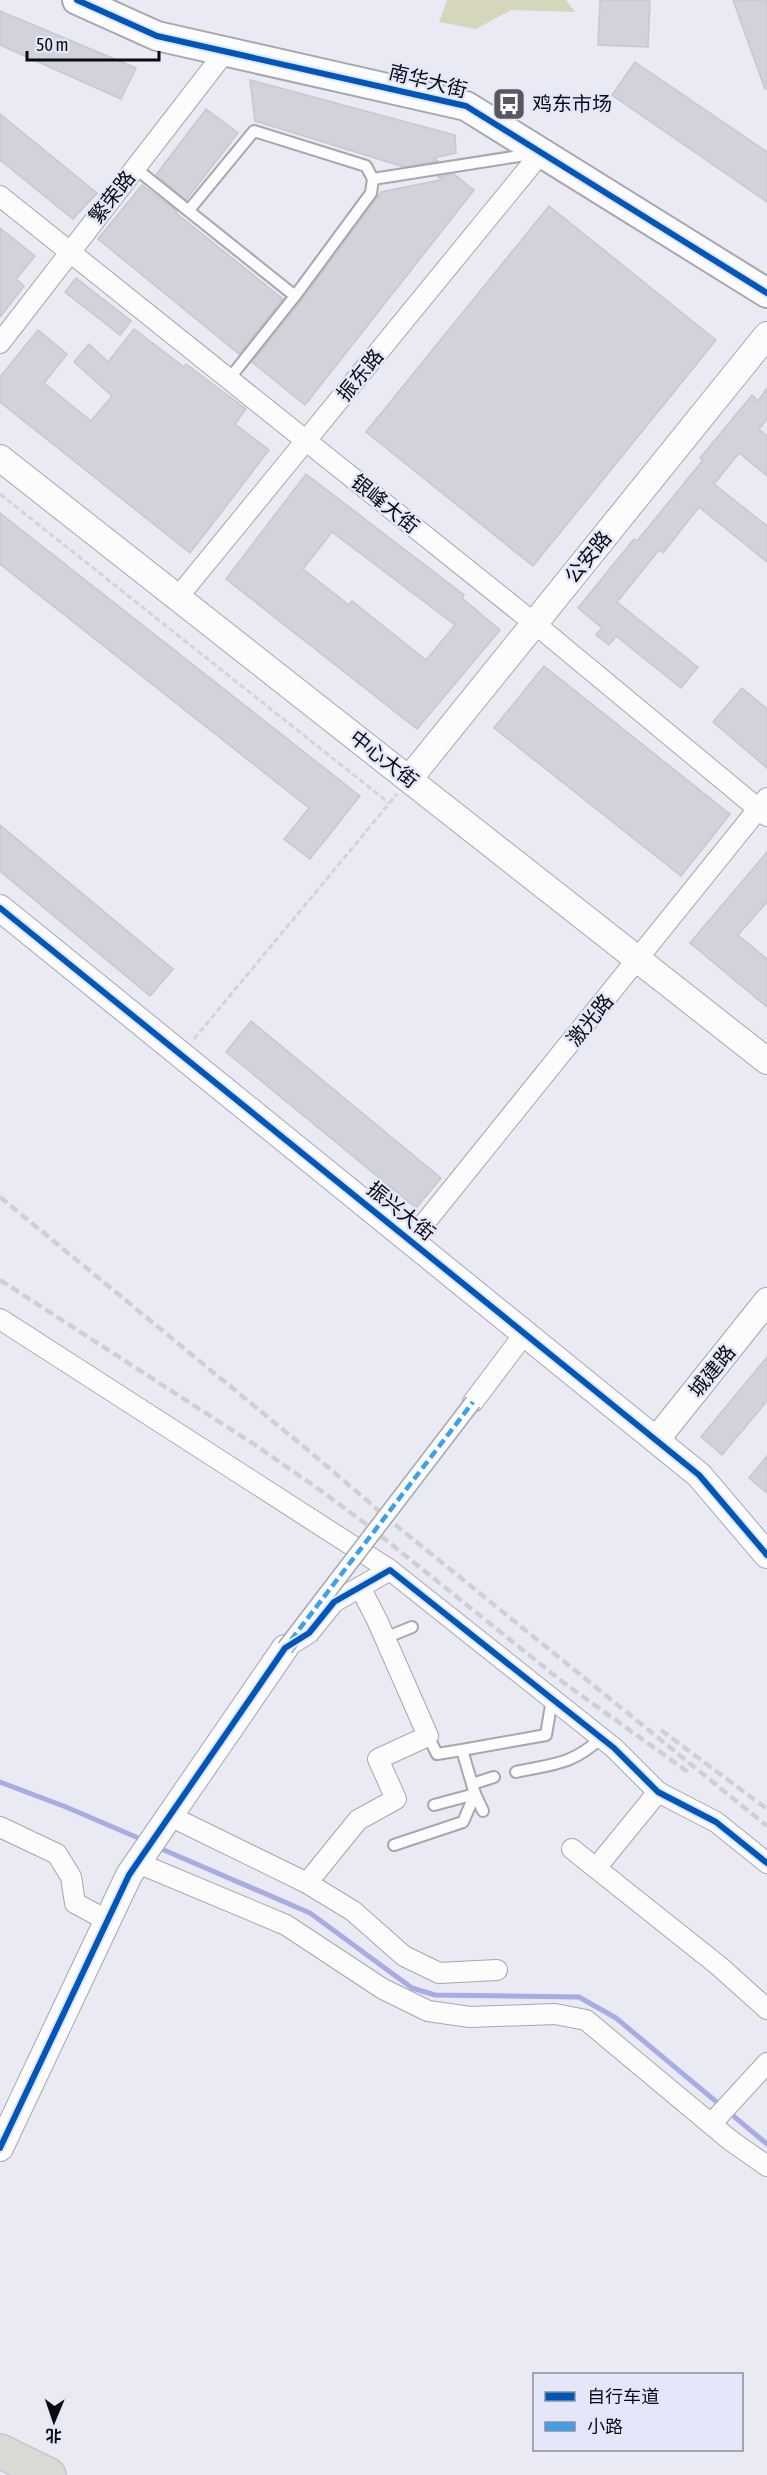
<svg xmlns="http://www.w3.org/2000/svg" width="767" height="2475" font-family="'Asap Condensed','Noto Sans SC',sans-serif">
<rect width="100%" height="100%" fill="#e9eaf4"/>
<!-- green -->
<path fill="#d5d6bb" d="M447,0H566L575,12L511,10L476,29L439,22Z"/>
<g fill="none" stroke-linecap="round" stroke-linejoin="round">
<!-- stream -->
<g stroke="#a7ace2" stroke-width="5">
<path d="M0,1782L66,1807L143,1840"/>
<path d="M157,1847L310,1913L412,1988L435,1995L579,1997L616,2018L767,2144"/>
</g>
</g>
<!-- building -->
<g fill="#d2d3da" stroke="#c6c7cf" stroke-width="1.5" fill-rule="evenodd">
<path d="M600,0H650L648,47L598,45Z"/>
<path d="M733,0H767V89H765Z"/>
<path d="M0,11L136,68L121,99L0,45Z"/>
<path d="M635,62L767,152V202L612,95Z"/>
<path d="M250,80L455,135L456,153L434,158L438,161L404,167L255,121Z"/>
<path d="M206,109L238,133L186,200L156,175Z"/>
<path d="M0,114L97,193L73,219L0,160Z"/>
<path d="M454,174L474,190L305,405L252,362L301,301L381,192L445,179L437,177Z"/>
<path d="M142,185L177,211L176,213L283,299L239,354L98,239Z"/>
<path d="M549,206L716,340L533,566L366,432Z"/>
<path d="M0,228L35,256L16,279L24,286L0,317Z"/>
<path d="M76,278L131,321L120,335L65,292Z"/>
<path d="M134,329L184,367L186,364L246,409L235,424L269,450L190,553L0,402V377L38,330L67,354L44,383L91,421L112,396L74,362L89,344L108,362Z"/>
<path d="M767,388V419L759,429L767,436V476L739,453L714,484L767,526V562L699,507L663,553L659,550L617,602L698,667L681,688L616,636L609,645L596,635L602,628L578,608L634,539L637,541L703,460L700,458L752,395L758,401Z"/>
<path d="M306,474L464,595L462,598L500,630L417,729L226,579ZM332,532L455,625L426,660L352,601L349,605L303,569Z"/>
<path d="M0,513L360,796L310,859L284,839L309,808L0,564Z"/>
<path d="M544,666L730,814L681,876L494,728Z"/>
<path d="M742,688L767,709V768L713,722Z"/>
<path d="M0,825L173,969L150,996L0,871Z"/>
<path d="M767,852V902L738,935L767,959V1007L690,943Z"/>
<path d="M251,1021L441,1178L416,1208L226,1052Z"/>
<path d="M767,1357V1401L722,1455L701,1437Z"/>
<path d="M767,1456V1493L749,1478Z"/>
</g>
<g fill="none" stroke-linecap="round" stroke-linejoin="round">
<!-- service casing -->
<g stroke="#a6a7af" stroke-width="14">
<g id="service">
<path d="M135,168L295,296"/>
<path d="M189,210L254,131L366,166L373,179L532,154"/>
<path d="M229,379L295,296L371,193L373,179"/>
<path d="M385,1638L412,1627"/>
<path d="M462,1750L546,1735L552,1699"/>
<path d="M516,1772C553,1764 572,1765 601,1738"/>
<path d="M472,1784L494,1777"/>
<path d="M434,1805L475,1794L483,1811"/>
<path d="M394,1845L463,1822L475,1794L462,1750L437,1754L428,1736"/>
</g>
</g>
<!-- minor casing -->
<g stroke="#a6a7af" stroke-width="22">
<g id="minor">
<path d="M0,196L534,623L767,816"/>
<path d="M0,343L225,52"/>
<path d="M178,597L541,153"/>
<path d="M411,1240L767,798"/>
<path d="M0,1319L390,1570"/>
<path d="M473,1402L525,1333"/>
<path d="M285,1648L309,1633L334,1602L390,1570L614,1748L658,1792L716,1822L767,1863"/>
<path d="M170,1816L307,1883L358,1820L396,1799L378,1759L428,1736L377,1620L360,1587"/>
<path d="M0,1827L57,1854L71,1877L75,1903L108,1921"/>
<path d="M572,1849L719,1966L767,2009"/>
<path d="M138,1863L286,1925L383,1989L428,2011L470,2017L555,2014L586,2020L730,2140L767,2166"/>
<path d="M596,1868L658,1792"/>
<path d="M307,1883L353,1911L404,1956L439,1973L497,1970"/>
<path d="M711,2124L767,2063"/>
</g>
</g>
<!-- tertiary casing -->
<g stroke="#a6a7af" stroke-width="28">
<g id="tertiary">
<path d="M0,458L767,1061"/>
<path d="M409,779L767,335"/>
<path d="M0,908L699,1475L767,1555"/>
<path d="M656,1440L767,1301"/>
<path d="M0,2148L129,1875L285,1648"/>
</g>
</g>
<!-- secondary casing -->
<g stroke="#a6a7af" stroke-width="32">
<path id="secondary" d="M77,0L157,36L466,106L767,293"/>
</g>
<!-- trunk casing -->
<g stroke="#c6c7cb" stroke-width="36">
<path id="trunk" d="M0,2451L49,2475"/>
</g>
<!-- path -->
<g stroke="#d4d4d7" stroke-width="3" stroke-dasharray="6 3" stroke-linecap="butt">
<path d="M0,494L389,803"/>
<path d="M194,1039L397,794"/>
</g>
<!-- service -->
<use href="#service" stroke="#fcfcfd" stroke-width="10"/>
<!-- minor -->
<use href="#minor" stroke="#fcfcfd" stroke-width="20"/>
<!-- tertiary -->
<use href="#tertiary" stroke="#fcfcfd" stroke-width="26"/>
<!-- secondary -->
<use href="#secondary" stroke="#fcfcfd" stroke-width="28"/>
<!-- trunk -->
<use href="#trunk" stroke="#dadad4" stroke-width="33"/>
<!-- rail -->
<g stroke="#d0d0d3" stroke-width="4.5" stroke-dasharray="9 4.5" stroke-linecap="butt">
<path d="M0,1197L309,1451L398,1527L767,1826"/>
<path d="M0,1280L252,1443L320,1490L366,1524L564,1683L688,1772"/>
<path d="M661,1730L767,1809"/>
</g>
<!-- pedestrian-bridge casing -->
<g stroke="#a6a7af" stroke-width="18" stroke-linecap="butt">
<path id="pedestrian-bridge" d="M285,1648L473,1402"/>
</g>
<!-- pedestrian-bridge -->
<use href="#pedestrian-bridge" stroke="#fcfcfd" stroke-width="15"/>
<!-- quiet -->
<path stroke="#3ca1ea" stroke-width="4.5" stroke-dasharray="9 4.5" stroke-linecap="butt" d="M291,1640L473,1402"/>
<!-- cycleway casing -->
<g stroke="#e4e7f9" stroke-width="10">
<g id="cycleway">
<path d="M77,0L157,36L466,106L767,293"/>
<path d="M0,908L699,1475L767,1555"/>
<path d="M0,2148L129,1875L285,1648L309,1633L334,1602L390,1570L614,1748L658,1792L716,1822L767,1863"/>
</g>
</g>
<!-- cycleway -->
<use href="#cycleway" stroke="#0057b8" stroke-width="6"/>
</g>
<!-- icons -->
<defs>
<g id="bus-square" transform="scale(1.725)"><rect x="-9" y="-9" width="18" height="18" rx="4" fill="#585960" stroke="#e4e7f9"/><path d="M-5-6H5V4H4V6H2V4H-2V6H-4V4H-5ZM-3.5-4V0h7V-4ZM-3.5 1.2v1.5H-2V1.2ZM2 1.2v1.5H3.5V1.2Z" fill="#fff"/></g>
</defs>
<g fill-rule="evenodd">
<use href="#bus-square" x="509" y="104"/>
</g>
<g text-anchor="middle" stroke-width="5" stroke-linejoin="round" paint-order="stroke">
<!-- street labels -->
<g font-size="20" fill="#0a0b11" stroke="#e4e7f9">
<text transform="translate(428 81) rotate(14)" y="7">南华大街</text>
<text transform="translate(112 197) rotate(-52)" y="7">繁荣路</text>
<text transform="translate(360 375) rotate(-51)" y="7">振东路</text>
<text transform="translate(385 504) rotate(39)" y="7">银峰大街</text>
<text transform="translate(588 557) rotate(-51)" y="7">公安路</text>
<text transform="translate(384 759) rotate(38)" y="7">中心大街</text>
<text transform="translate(590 1020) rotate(-51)" y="7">激光路</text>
<text transform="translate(401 1211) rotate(39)" y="7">振兴大街</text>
<text transform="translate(712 1371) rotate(-51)" y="7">城建路</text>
</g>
<!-- poi labels -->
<g font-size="20" fill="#0a0b11" stroke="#e4e7f9" text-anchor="start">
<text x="532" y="111">鸡东市场</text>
</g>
</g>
<!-- legend -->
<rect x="533" y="2373" width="210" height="78" fill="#e4e7f9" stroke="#8d8f9c" stroke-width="1.5"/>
<rect x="545" y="2392" width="30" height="9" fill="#0057b8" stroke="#8d8f9c" stroke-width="1.5"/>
<text x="587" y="2403" font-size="18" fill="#0a0b11">自行车道</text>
<rect x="545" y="2422" width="30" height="9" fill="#3ca1ea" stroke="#8d8f9c" stroke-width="1.5"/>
<text x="587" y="2433" font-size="18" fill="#0a0b11">小路</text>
<!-- north arrow -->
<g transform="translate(54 2421) rotate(182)" stroke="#e4e7f9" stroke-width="4.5" paint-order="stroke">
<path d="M0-4.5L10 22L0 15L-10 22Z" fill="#0a0b11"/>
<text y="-9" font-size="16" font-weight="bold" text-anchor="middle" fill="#0a0b11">北</text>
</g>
<!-- scale -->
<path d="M27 51v9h132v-9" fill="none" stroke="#0a0b11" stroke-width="3"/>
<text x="36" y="51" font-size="18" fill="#0a0b11" stroke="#e4e7f9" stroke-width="4.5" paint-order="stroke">50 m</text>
</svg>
